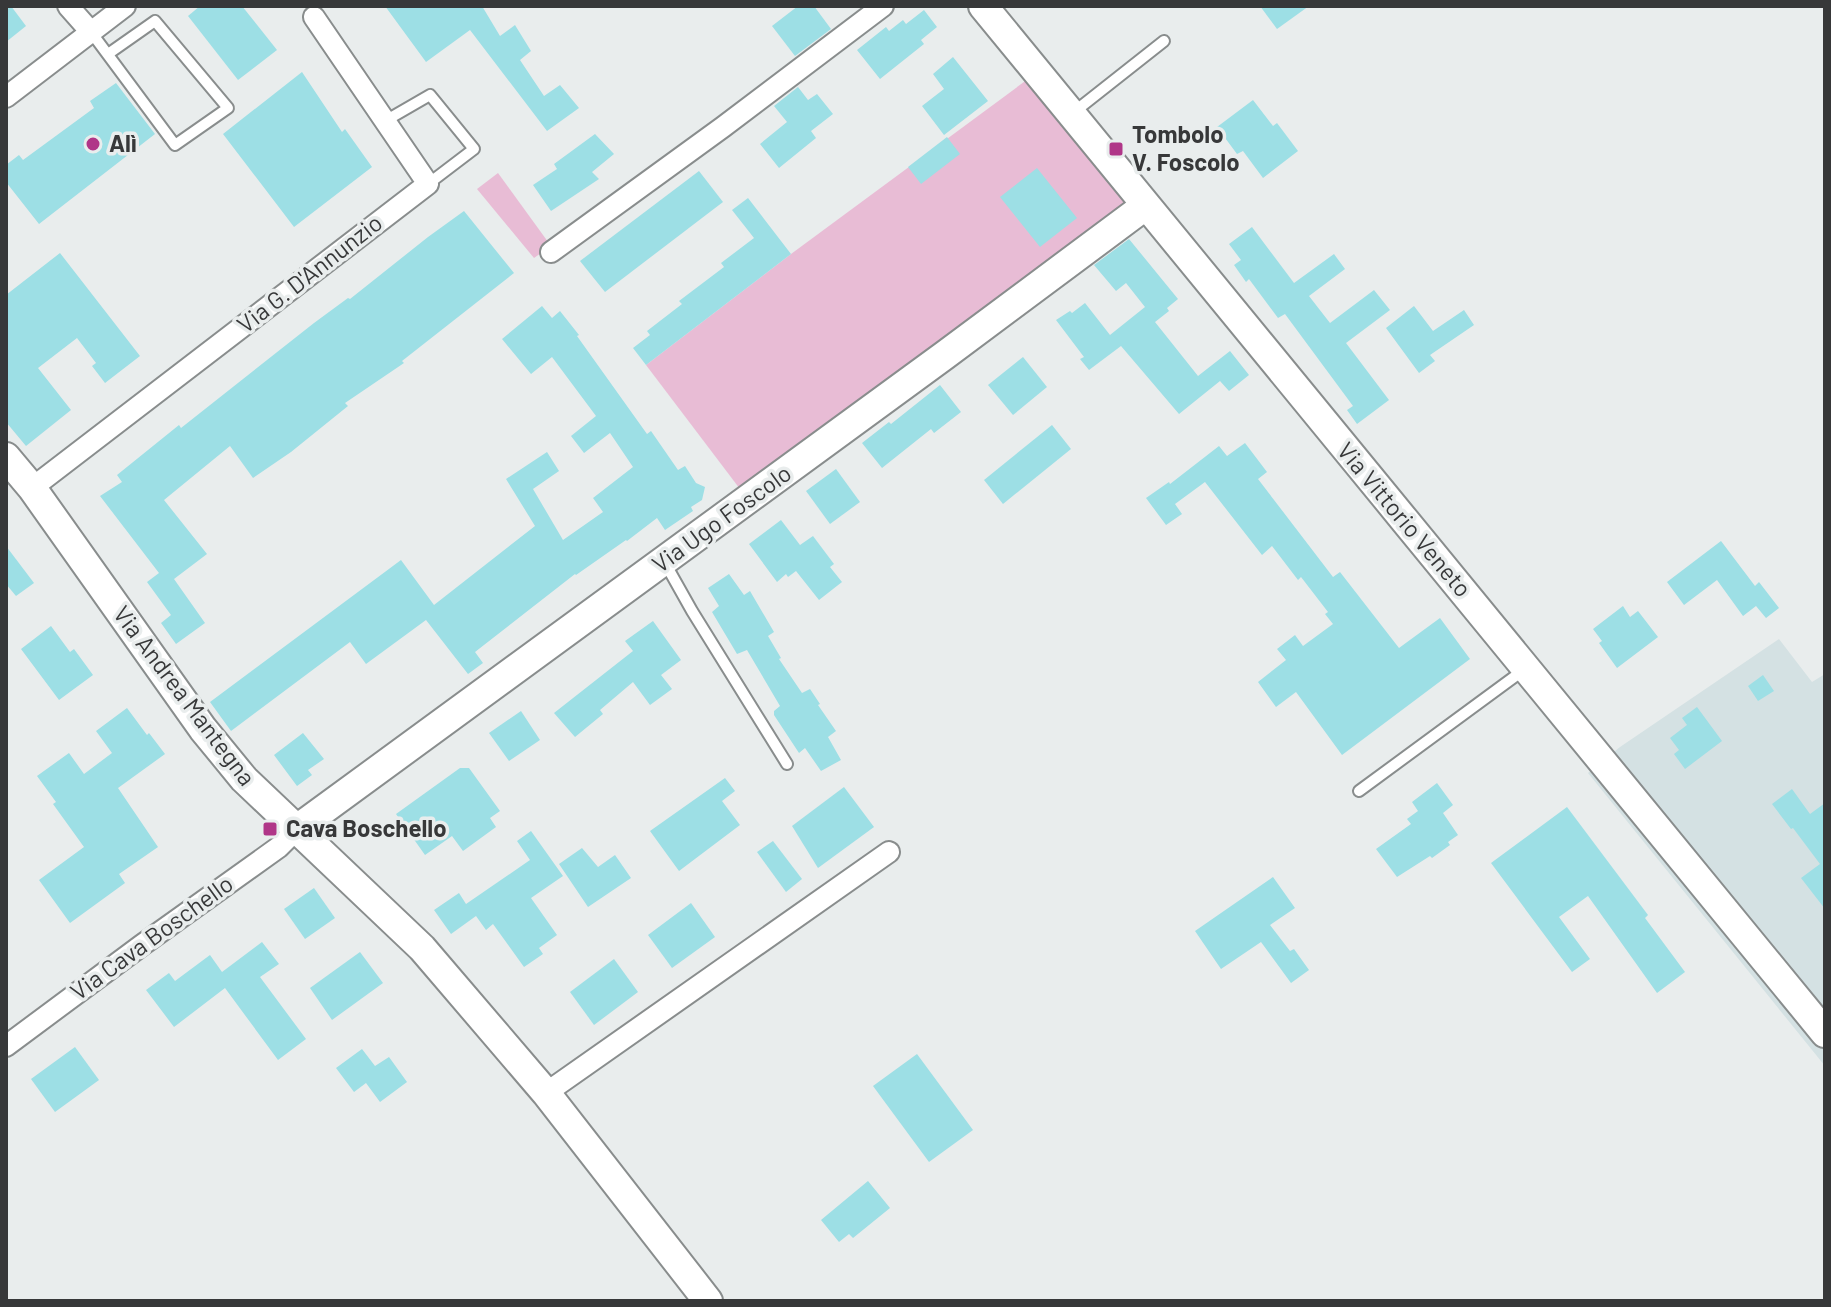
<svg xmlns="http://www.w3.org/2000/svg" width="1831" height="1307" font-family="Barlow,sans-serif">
<rect width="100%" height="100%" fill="#e9eded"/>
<!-- built -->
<path fill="#d4e1e3" d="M1779,639L1812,682L1825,674V1066L1588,773L1620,747Z"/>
<!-- green -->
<g fill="#e8bcd5">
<path d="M1028,79L1124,202L1118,213L743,493L646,365L791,254Z"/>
<path d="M498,173L551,246L534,258L477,189Z"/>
</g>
<!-- building -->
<g fill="#9ddfe5">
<path d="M6,6H11L26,26L6,42Z"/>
<path d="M200,6H242L277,50L238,80L188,16Z"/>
<path d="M385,6H482L500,36L515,25L531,51L520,60L544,96L560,85L579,108L547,131L470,30L426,62Z"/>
<path d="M798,6H814L831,29L795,56L772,26Z"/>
<path d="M1260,6H1309L1277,29Z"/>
<path d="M924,10L937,27L921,40L924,44L880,79L857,50L886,27L889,31L903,20L906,24Z"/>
<path d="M953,57L988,101L944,135L922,106L944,89L933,74Z"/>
<path d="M302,72L342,132L345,129L372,167L294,227L223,134Z"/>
<path d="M116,83L155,134L39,224L6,182V165L19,155L23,160L94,108L90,101Z"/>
<path d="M798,87L808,100L817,94L833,114L811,131L816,138L779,168L760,144L787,122L774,106Z"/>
<path d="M1253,100L1273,126L1277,123L1298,151L1263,178L1243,151L1237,154L1217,127Z"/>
<path d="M595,134L614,154L592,172L599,179L551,211L533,185L557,169L554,164Z"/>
<path d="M947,137L960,154L921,184L908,167Z"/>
<path d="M1037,168L1077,218L1040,247L1000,197Z"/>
<path d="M699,171L723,202L605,292L580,261Z"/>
<path d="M748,198L791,254L646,365L633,348L650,335L647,331L682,304L679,301L724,267L721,263L754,238L732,210Z"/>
<path d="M464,211L514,273L402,361L404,363L345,403L348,406L291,452L253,478L230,446L164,500L207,554L174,579L205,623L176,644L161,623L171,615L147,582L159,573L100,496L122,482L117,475L179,425L181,428L314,323L348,298L350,299L428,237Z"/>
<path d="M1252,227L1294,283L1334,254L1345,269L1309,296L1330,323L1374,290L1390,310L1346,343L1389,400L1357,424L1347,410L1353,406L1285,314L1278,318L1249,279L1246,282L1234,265L1241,260L1229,244Z"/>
<path d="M1129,239L1178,299L1167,308L1169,311L1155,322L1198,376L1230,351L1249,375L1229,391L1220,381L1179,414L1121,346L1089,370L1080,359L1084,357L1056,320L1070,311L1072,313L1085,303L1110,335L1145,307L1126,283L1116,291L1094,265Z"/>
<path d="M60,253L140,356L105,383L92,366L96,363L77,338L38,368L71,410L26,446L6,422V295Z"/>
<path d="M542,306L552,318L560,311L579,335L577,336L647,434L651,431L678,470L685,466L696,483L705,487L702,500L691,507L693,511L665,530L657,518L627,541L626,540L576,575L575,574L475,652L483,663L468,674L426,620L366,664L350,642L231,731L210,702L401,560L434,605L535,526L506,479L547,452L559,471L533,489L563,540L603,512L593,498L633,467L610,433L584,453L571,436L596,416L552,357L531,374L502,339Z"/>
<path d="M1414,306L1433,331L1464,310L1474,325L1430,355L1435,361L1419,373L1386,328Z"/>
<path d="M1023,357L1047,387L1013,415L988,385Z"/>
<path d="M940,385L961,412L934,433L931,429L882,468L862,443L889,422L891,424Z"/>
<path d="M1052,425L1071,449L1003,504L984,480Z"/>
<path d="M1245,443L1267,472L1258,479L1333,577L1340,572L1399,648L1440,618L1470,659L1342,755L1296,692L1276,707L1258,682L1286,660L1277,649L1295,635L1303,646L1333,624L1325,614L1328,612L1301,577L1298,580L1272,546L1262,555L1205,482L1175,504L1182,514L1166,525L1146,498L1169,482L1170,484L1219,446L1227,456Z"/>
<path d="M836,469L860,502L830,524L806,491Z"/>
<path d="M781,520L800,545L813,536L834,564L830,567L842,582L819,600L796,571L788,577L786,574L777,582L749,544Z"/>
<path d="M1721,541L1755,586L1759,582L1779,608L1766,618L1756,606L1743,616L1717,580L1684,605L1667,582Z"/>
<path d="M6,546L34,583L16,596L6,584Z"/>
<path d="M729,574L744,595L750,591L774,632L768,636L781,658L779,659L802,693L810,689L820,704L818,705L836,731L828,737L841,760L821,771L805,748L799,753L774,715V711L780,706L747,650L737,654L712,612L719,606L708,588Z"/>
<path d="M1623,606L1630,617L1638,611L1658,637L1617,668L1599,643L1602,641L1593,629Z"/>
<path d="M653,621L681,660L661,675L672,689L650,705L633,682L600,710L603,714L575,737L554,713L633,651L625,641Z"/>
<path d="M51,626L70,652L74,649L93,675L59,700L21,649Z"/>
<path d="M1763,675L1774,691L1758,701L1748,686Z"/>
<path d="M1697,707L1722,741L1685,769L1674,754L1679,750L1670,738L1687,725L1682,718Z"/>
<path d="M127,708L147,735L149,733L165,754L118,788L158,847L119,874L125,883L70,923L39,880L84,847L53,804L56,802L37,776L69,753L84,774L112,753L96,731Z"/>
<path d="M521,711L540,740L509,761L489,733Z"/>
<path d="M303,733L324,759L308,770L312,775L297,786L274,755Z"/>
<path d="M460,768H469L500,811L490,818L496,827L463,851L452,836L425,855L396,814Z"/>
<path d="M725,778L735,791L722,801L740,825L679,871L650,831Z"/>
<path d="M1437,783L1453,805L1443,813L1458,835L1448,842L1450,845L1432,858L1430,856L1397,877L1376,849L1411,824L1407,819L1418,811L1412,802Z"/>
<path d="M844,787L874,827L818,868L792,826Z"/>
<path d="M1792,789L1810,814L1825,803V909L1801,878L1820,864L1793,828L1791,829L1772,804Z"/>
<path d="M1567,807L1648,915L1645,918L1685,972L1657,993L1588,896L1559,917L1590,959L1572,972L1491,863Z"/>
<path d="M531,831L563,876L531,898L557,935L539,948L543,954L524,967L493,924L486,930L476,916L451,934L434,910L459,893L466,904L530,860L517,841Z"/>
<path d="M773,841L802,879L786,892L757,852Z"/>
<path d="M582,848L598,867L615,855L631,878L588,907L559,864Z"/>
<path d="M1273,877L1295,908L1270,925L1290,951L1294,949L1309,970L1291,983L1261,942L1221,969L1195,931Z"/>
<path d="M314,888L335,918L305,939L284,909Z"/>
<path d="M691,903L715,937L672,968L648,935Z"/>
<path d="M262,942L279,964L260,977L306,1039L278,1060L225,988L174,1027L146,990L169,973L175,981L210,955L222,972Z"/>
<path d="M360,952L383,983L332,1020L310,988Z"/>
<path d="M614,959L638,992L594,1025L570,992Z"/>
<path d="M75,1047L99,1080L55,1112L31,1079Z"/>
<path d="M362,1049L375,1066L389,1057L407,1082L380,1102L366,1083L354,1092L336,1068Z"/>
<path d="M917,1054L973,1130L929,1162L873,1086Z"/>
<path d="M868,1181L890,1208L853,1238L849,1234L839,1242L821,1220Z"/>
</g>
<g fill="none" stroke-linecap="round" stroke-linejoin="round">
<!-- lane casing -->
<g stroke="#898d8d" stroke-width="14">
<g id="lane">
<path d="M91,32L175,145L228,108L155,21L108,54"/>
<path d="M1074,112L1164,41"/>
<path d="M385,121L430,95L474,149L428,184"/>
<path d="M665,563L692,611L787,764"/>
<path d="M1359,791L1525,669"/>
</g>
</g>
<!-- street casing -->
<g stroke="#898d8d" stroke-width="24">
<g id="street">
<path d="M68,6L91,32"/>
<path d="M6,97L125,6"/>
<path d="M551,252L723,127L883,6"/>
<path d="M32,488L428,184L314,17"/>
<path d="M6,1046L142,945L279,847L297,829"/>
<path d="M546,1093L889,852"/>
</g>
</g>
<!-- secondary casing -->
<g stroke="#898d8d" stroke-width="32">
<g id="secondary">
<path d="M983,6C1262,350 1546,689 1825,1033"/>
<path d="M6,457L32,488L203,729L244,779L422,948L546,1093L708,1301"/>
<path d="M297,829L945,355L1145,206"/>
</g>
</g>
<!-- lane -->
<use href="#lane" stroke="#fff" stroke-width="10"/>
<!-- street -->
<use href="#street" stroke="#fff" stroke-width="20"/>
<!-- secondary -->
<use href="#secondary" stroke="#fff" stroke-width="28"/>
</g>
<!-- markers -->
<g fill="#b03688" stroke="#e9eded" stroke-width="3">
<circle cx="93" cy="144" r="8"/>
<rect x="1108" y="141" width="16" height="16" rx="4"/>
<rect x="262" y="821" width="16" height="16" rx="4"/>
</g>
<g text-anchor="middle" stroke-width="7" stroke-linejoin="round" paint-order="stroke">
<!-- poi labels -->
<g font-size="24" font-weight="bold" fill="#373839" stroke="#e9eded" text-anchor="start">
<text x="1132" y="143">Tombolo<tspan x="1132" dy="28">V. Foscolo</tspan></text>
<text x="109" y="152">Alì</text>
<text x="286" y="837">Cava Boschello</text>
</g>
<!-- street labels -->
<g font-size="24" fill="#373839" stroke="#e9eded">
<text transform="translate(310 274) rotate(-38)" y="8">Via G. D'Annunzio</text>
<text transform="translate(722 519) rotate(-36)" y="8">Via Ugo Foscolo</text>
<text transform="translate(1404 520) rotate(50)" y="8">Via Vittorio Veneto</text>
<text transform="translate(184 696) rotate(53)" y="8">Via Andrea Mantegna</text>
<text transform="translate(152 938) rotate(-36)" y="8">Via Cava Boschello</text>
</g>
</g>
<!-- border -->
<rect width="1831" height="1307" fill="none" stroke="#373839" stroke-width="16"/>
</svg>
